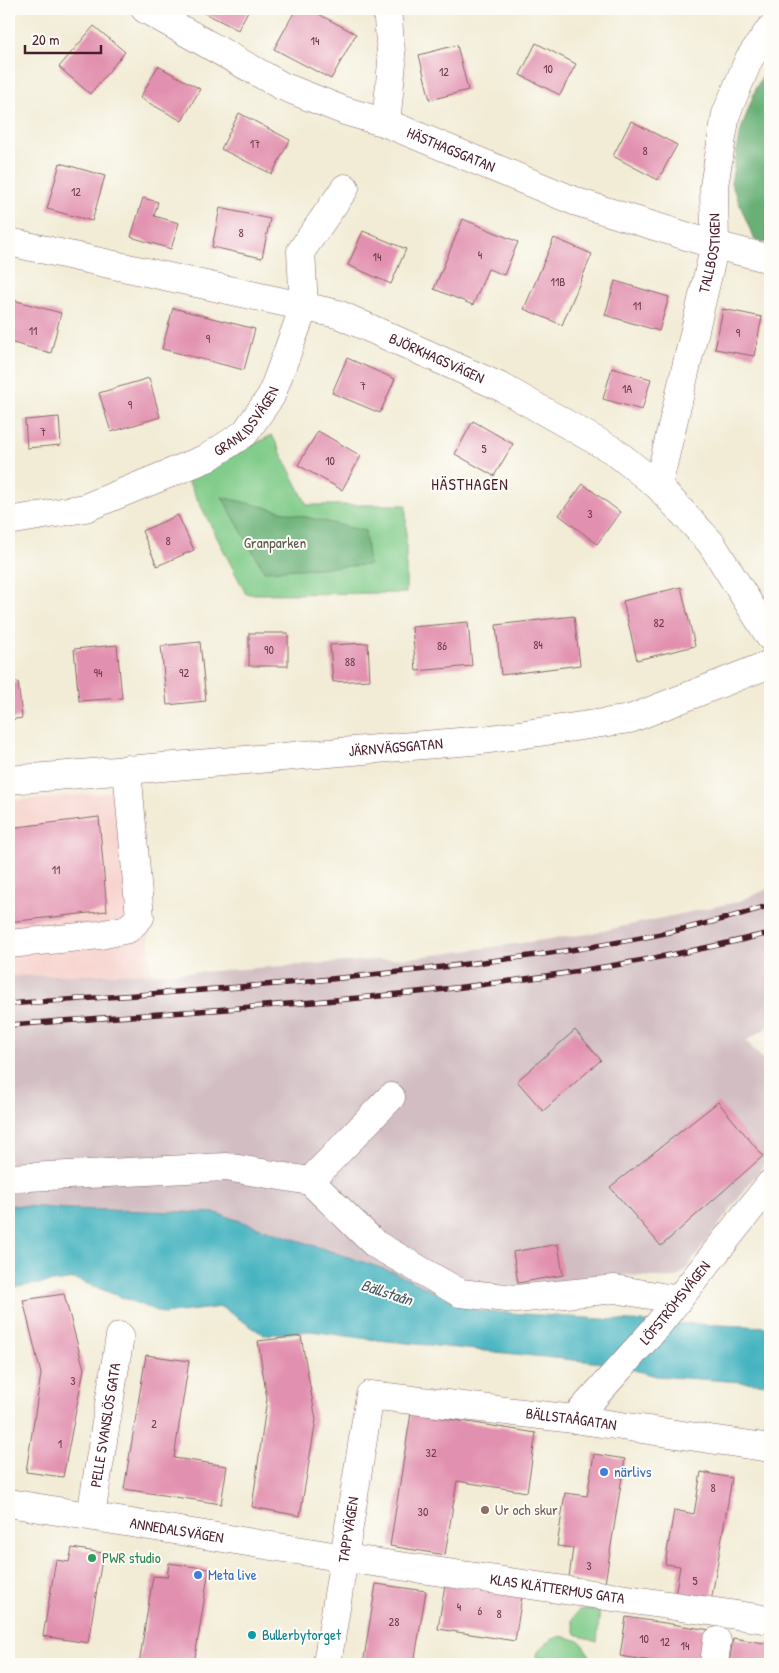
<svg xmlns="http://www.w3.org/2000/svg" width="779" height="1673" font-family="'Patrick Hand',sans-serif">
<rect width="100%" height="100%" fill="#fdfcf7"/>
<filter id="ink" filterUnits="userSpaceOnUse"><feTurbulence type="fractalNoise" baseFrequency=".02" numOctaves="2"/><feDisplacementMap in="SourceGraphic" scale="10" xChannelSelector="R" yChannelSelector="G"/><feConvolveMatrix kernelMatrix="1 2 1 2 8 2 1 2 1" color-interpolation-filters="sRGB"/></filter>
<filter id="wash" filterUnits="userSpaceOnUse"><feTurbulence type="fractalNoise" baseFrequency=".0096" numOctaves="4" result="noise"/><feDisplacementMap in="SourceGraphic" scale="20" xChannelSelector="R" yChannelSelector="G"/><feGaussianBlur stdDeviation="1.12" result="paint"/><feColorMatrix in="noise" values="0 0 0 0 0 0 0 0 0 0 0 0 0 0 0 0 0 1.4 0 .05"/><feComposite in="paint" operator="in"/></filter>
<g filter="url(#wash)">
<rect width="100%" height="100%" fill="#f2ecd6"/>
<!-- built -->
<path fill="#f7d0cb" d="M139,790L151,973L9,976V801Z"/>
<!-- industrial -->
<path fill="#d2bec2" d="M770,888V1026L746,1041L770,1067V1156L686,1269L676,1278L602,1274L519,1289L481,1284L469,1308L431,1292L71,1209L9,1205V976L197,972L419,957L588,934L737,902Z"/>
<!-- green -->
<g fill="#81cc8a" stroke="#66765a">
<path d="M272,435L307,505H406V593L246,594L187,479Z"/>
<path d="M600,1608L597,1642L576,1634L572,1620L579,1610Z"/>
<path d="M561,1636L580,1641L590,1656L589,1664H534C537,1648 546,1641 561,1636Z"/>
</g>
<!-- forest -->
<g fill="#68b076" stroke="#596850">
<path d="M770,62V244L754,239L731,183L741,130L756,88Z"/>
<path d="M222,497L365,531L369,565L264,571Z"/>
</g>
<!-- water -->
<path fill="#45b3c0" stroke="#486976" d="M9,1205L71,1209L216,1213L393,1272L469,1308L481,1311L646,1322L770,1327V1384L656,1376L612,1364L368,1339L311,1331L264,1335L221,1307L164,1314L75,1279L9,1288Z"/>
<g id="blocks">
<!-- building -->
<g fill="#e290af">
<path d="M197,9H249L238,30Z"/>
<path d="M296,9H309L356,34L331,79L274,49Z"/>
<path d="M94,26L125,52L90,94L59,67Z"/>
<path d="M536,43L576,64L560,95L520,75Z"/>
<path d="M457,45L468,90L430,100L419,55Z"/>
<path d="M158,66L200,89L182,121L140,98Z"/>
<path d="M239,113L290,140L272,174L221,149Z"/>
<path d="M631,121L677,145L658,180L613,156Z"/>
<path d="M60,163L105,176L92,221L47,209Z"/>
<path d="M143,198L158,202L154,216L179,223L171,249L131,237Z"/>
<path d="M220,208L270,219L262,258L212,247Z"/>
<path d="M463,219L518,242L504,275L488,269L473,305L434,289Z"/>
<path d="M363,231L406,249L391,284L348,265Z"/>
<path d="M554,238L592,254L562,325L524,309Z"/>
<path d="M615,281L669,297L659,331L605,315Z"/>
<path d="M13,300L61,313L51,353L9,342V319Z"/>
<path d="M173,308L255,329L244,370L162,349Z"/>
<path d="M723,309L762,317L754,356L715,349Z"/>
<path d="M347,358L395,379L380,413L332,393Z"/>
<path d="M612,368L651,379L642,410L603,399Z"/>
<path d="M149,378L160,417L111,432L99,393Z"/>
<path d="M59,417L61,445L27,448L25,420Z"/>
<path d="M473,421L513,444L494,476L455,454Z"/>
<path d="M318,431L361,456L342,490L298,465Z"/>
<path d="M583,484L620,512L597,544L559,515Z"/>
<path d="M178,515L194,550L157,566L142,531Z"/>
<path d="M681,587L695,646L637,660L623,601Z"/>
<path d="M574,616L580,665L501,675L496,625Z"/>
<path d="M468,622L472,666L416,671L412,627Z"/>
<rect x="249" y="633" width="39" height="33"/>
<path d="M200,642L206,701L167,705L161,646Z"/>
<path d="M368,643L370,680L333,682L330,645Z"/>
<path d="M117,645L122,698L79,701L74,649Z"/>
<path d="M18,682L22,718L9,720V683Z"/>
<path d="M99,817L107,911L9,922V828Z"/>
<path d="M575,1030L601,1060L543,1111L517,1081Z"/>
<path d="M718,1102L763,1156L661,1246L610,1187Z"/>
<path d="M558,1244L563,1275L518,1283L513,1252Z"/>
<path d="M64,1294L84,1369L63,1477L26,1472L41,1374L23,1300Z"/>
<path d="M301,1336L316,1420L300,1516L252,1507L267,1399L258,1341Z"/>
<path d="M146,1355L189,1361L174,1458L227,1466L221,1504L124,1489Z"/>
<path d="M411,1413L536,1433L527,1492L457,1481L445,1555L390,1546Z"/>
<path d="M594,1454L625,1459L605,1583L569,1578L573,1548L557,1546L565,1493L587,1496Z"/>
<path d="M701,1472L732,1478L711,1602L675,1596L680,1566L665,1564L674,1510L694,1514Z"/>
<path d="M72,1548L103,1553L88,1643L43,1636L56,1560L69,1562Z"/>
<path d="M169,1563L209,1569L194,1664H139L153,1576L167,1577Z"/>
<path d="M376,1584L426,1591L414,1664H363Z"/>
<path d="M445,1584L522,1596L515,1641L438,1629Z"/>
<path d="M626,1617L710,1630L705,1664H671L620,1656Z"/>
<path d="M733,1638L770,1644V1664H729Z"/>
</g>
</g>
</g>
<g filter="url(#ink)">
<use href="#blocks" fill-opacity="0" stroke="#856767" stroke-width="1"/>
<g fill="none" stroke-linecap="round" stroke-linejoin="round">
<!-- minor casing -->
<g stroke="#856767" stroke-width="29">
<g id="minor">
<path id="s1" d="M145,9L282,86L345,111L386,123L577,202L715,245L770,259"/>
<path d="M386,123L392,63L387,9"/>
<path id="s2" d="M9,242L338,314L503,388L614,451L658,486L711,543L770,637"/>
<path id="s3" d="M658,486L715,245L714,186L726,114L749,59L770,29"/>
<path id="s4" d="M9,521L85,508L207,458L245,433L271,396L304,307L301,251L345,188"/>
<path id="s5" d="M9,780L483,740L630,719L770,664"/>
<path d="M9,944L100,935L128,929L140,917L127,769"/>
<path d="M9,1178L226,1167L310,1181L375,1244L460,1293L516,1299L615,1289L679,1300"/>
<path d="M310,1181L391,1097"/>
<path id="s6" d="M574,1419L654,1330L770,1184"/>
<path id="s7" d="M9,1503L345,1558L770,1620"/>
<path id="s8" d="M91,1515L120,1336"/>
<path id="s9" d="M327,1664L370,1395L574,1419L770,1448"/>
<path d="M714,1664L717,1641"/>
</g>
</g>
<!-- minor -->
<use href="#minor" stroke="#fff" stroke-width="28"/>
<!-- rail casing -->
<g stroke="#4a1f2b" stroke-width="5.5">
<g id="rail">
<path d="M9,1004C164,993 320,983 475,963C574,951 675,936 770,905"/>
<path d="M9,1025C263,1005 522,995 770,933"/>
</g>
</g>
<!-- rail -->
<use href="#rail" stroke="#fdfcf7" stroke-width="4" stroke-dasharray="11" stroke-linecap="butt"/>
</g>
</g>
<!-- markers -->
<g fill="#3f7fe0" stroke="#fdfcf7" stroke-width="2">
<circle cx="604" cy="1472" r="5"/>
<circle cx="198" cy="1575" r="5"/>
</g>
<circle fill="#8d6e63" stroke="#fdfcf7" stroke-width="2" cx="485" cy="1510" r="5"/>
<circle fill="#2e9e5b" stroke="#fdfcf7" stroke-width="2" cx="92" cy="1558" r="5"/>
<circle fill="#0f9aa8" stroke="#fdfcf7" stroke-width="2" cx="252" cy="1635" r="5"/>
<g text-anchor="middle" stroke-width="4" stroke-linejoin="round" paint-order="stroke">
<!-- number labels -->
<g font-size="12" fill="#703b4c">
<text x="315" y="45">14</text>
<text x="548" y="73">10</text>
<text x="444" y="76">12</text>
<text x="255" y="148">17</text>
<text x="645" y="155">8</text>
<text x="76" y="196">12</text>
<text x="241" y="237">8</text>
<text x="480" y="259">4</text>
<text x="377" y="261">14</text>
<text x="558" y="286">11B</text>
<text x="637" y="310">11</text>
<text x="33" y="335">11</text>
<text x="738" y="337">9</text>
<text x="208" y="343">9</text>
<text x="363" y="390">7</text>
<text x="627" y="393">1A</text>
<text x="130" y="409">9</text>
<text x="43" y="436">7</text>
<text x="484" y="453">5</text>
<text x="330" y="465">10</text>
<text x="590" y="518">3</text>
<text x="168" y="545">8</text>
<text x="659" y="627">82</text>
<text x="538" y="649">84</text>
<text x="442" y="650">86</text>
<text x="269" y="654">90</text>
<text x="350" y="666">88</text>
<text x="98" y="677">94</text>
<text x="184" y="677">92</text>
<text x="56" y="874">11</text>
<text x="73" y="1385">3</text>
<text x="154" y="1428">2</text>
<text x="60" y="1448">1</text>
<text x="431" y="1457">32</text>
<text x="713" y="1492">8</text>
<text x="423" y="1516">30</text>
<text x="589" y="1570">3</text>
<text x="695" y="1585">5</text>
<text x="459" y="1611">4</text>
<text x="480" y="1615">6</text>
<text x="499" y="1618">8</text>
<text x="394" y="1626">28</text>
<text x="644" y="1643">10</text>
<text x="665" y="1646">12</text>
<text x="685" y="1650">14</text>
</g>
<!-- street labels -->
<g font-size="15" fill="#4a1f2b" stroke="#fdfcf7">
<text dy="5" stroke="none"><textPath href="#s1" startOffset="338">HÄSTHAGSGATAN</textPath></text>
<text dy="5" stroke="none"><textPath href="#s3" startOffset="239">TALLBOSTIGEN</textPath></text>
<text dy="5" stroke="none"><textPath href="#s2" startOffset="445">BJÖRKHAGSVÄGEN</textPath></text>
<text dy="5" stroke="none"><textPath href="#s4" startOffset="264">GRANLIDSVÄGEN</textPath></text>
<text dy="5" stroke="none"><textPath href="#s5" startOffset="388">JÄRNVÄGSGATAN</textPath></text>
<text dy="5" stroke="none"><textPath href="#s6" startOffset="154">LÖFSTRÖMSVÄGEN</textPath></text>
<text dy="5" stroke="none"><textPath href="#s9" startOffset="475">BÄLLSTAÅGATAN</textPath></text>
<text dy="5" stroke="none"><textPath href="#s8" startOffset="91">PELLE SVANSLÖS GATA</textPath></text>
<text dy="5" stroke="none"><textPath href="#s7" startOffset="170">ANNEDALSVÄGEN</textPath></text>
<text dy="5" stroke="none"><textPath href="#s9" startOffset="136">TAPPVÄGEN</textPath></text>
<text dy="5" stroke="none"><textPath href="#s7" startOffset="555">KLAS KLÄTTERMUS GATA</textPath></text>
</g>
<!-- park labels -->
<g font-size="15" fill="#5d5c4c" stroke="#fdfcf7">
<text x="275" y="548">Granparken</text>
</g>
<!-- shop labels -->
<g font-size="15" fill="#366cbe" stroke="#fdfcf7" text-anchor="start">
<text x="614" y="1477">närlivs</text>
<text x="208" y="1580">Meta live</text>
</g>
<!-- education labels -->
<g font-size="15" fill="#785e54" stroke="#fdfcf7" text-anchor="start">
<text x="495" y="1515">Ur och skur</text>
</g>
<!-- leisure labels -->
<g font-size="15" fill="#27864d" stroke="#fdfcf7" text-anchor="start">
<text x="102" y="1563">PWR studio</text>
</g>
<!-- culture labels -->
<g font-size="15" fill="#0d838f" stroke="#fdfcf7" text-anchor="start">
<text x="262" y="1640">Bullerbytorget</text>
</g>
<!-- neighbourhood labels -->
<g font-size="16" letter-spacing="1" fill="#4a1f2b" stroke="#fdfcf7">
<text x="470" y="490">HÄSTHAGEN</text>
</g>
<!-- water labels -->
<g font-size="16" font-style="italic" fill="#485a67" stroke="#fdfcf7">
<text transform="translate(387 1292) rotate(18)" y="6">Bällstaån</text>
</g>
</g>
<!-- margin -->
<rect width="779" height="1673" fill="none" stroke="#fdfcf7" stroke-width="30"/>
<!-- scale -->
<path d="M25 45v8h76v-8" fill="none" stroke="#4a1f2b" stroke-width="2.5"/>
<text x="32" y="45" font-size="15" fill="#4a1f2b" stroke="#fdfcf7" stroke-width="4" paint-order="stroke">20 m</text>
</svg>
